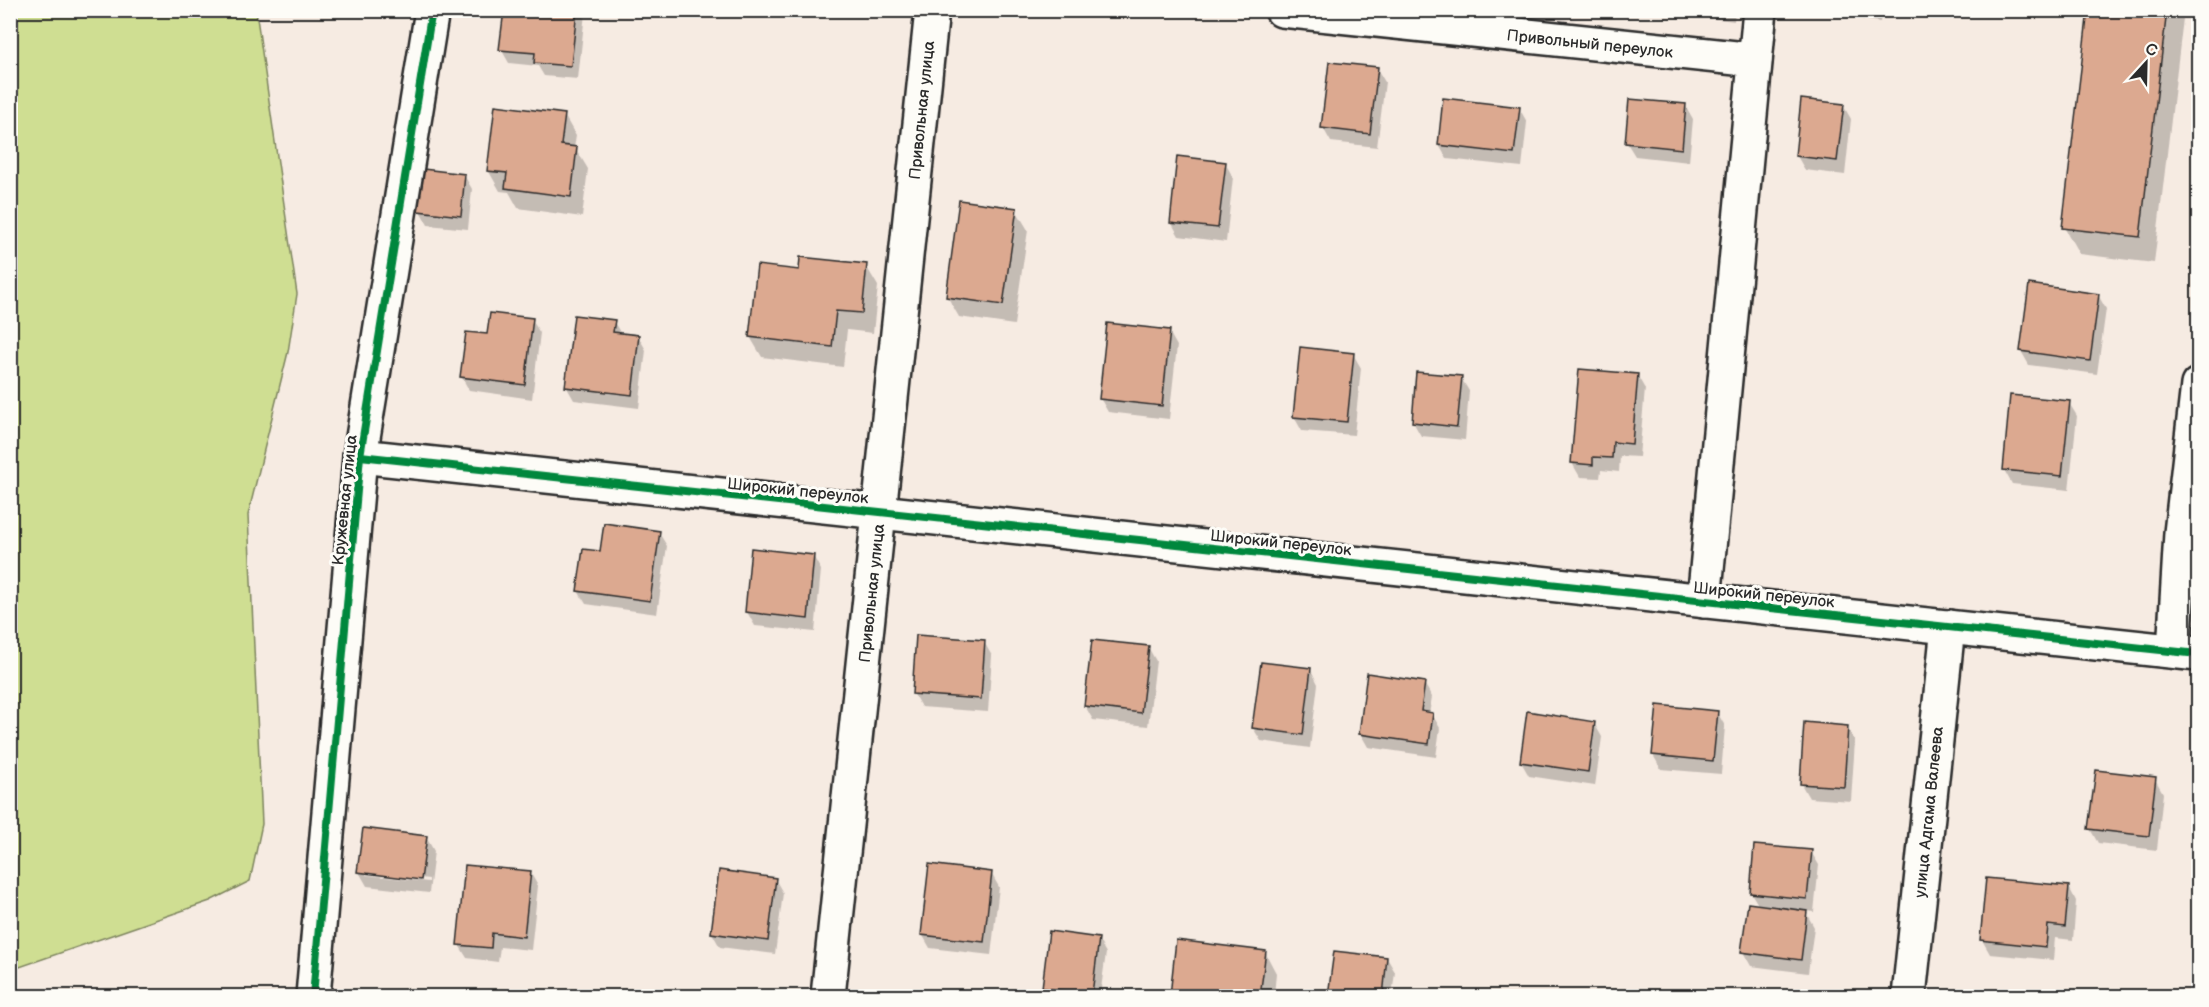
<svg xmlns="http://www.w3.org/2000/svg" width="2209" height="1007" font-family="'Balsamiq Sans',sans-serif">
<rect width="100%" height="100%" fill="#f6ebe2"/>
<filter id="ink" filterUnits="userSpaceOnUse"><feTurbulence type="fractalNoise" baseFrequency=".0167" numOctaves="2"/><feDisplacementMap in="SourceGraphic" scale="12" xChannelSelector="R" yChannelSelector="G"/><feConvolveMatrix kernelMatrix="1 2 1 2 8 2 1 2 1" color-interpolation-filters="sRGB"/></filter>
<g filter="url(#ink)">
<!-- green -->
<path fill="#cfde92" stroke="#7d845e" stroke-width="1.5" d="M10,11H256L297,294L288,352L248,515L262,824L250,881L210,901L11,970Z"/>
<!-- shadow -->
<g fill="#0003" fill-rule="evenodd">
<path d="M505,10H584L585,13L578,79L544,76L538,66L509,63L501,49Z"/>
<path d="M1648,10H1735L1734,21Z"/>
<path d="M1824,10H1882L1880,22L1827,14Z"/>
<path d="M2090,10H2184L2154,263L2079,254L2064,227Z"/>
<path d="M1377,69L1385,82L1377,147L1331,142L1323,128Z"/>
<path d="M1685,105L1693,119L1689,162L1635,156L1627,143Z"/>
<path d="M1843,105L1851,119L1845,175L1805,170L1797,156Z"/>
<path d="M1519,108L1527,122L1522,167L1447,159L1439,145Z"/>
<path d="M564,115L576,136L574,148L576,149L588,169L582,217L518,208L509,192L500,191L488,170Z"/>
<path d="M1225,163L1233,177L1226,242L1179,236L1171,222Z"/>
<path d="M464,175L472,189L468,229L428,225L420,211Z"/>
<path d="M1016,210L1028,230L1014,325L959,317L947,296Z"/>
<path d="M866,266L878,286L873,333L847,330L843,367L762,357L750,337L800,272Z"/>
<path d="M2098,295L2106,309L2097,374L2029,365L2021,351Z"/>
<path d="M532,320L540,333L532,399L469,390L461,376L488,336Z"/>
<path d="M614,322L621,334L638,336L646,350L639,408L574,400L566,386Z"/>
<path d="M1169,332L1177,346L1169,419L1108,412L1100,398Z"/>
<path d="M1353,354L1361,368L1354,435L1302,431L1294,417Z"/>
<path d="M1418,374L1461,378L1469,391L1465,440L1421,436L1413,422Z"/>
<path d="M1637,375L1645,389L1639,457L1620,456L1619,472L1601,470L1600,478L1580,477L1572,463Z"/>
<path d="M2069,403L2077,416L2069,490L2012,484L2004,470Z"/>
<path d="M659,533L667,546L657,614L586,604L578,591L601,553Z"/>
<path d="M813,556L821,570L815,632L755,626L747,612Z"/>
<path d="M984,642L992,656L988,712L921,707L913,693Z"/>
<path d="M1148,647L1156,661L1148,726L1093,720L1085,706Z"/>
<path d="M1311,670L1318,684L1310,748L1261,741L1253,728Z"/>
<path d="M1424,683L1432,697L1429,714H1432L1440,728L1436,757L1368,747L1360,733Z"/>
<path d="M1658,706L1717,712L1725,726L1721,774L1661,769L1653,755Z"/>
<path d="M1594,723L1602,737L1595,786L1529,776L1521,762Z"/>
<path d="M1847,727L1855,741L1851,801L1809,798L1801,784Z"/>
<path d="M2155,779L2163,793L2157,850L2098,843L2090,829Z"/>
<path d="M426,837L434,851L429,893L367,886L359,872ZM366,872L429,879V882L366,875Z"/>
<path d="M1811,852L1819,865L1814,912L1805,911L1814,927L1808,973L1751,966L1743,952L1759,906L1751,893Z"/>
<path d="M530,872L538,886L531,950L500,947L498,962L467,958L459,945Z"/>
<path d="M991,873L999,887L991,955L930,948L922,934Z"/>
<path d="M775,879L783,893L775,954L720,947L712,933Z"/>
<path d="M2069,887L2076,901L2073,940L2055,938L2053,960L1990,954L1982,940Z"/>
<path d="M1098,939L1106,953L1100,996H1049L1044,988Z"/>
<path d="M1177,942L1265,952L1276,973L1274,996H1171Z"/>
<path d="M1335,952L1387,958L1395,972L1392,996H1330Z"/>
</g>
<!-- building -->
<g fill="#dca990" stroke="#2b2b2b" stroke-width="1.5">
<path d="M504,10H577L571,66L534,63L535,53L499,50Z"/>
<path d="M2088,10H2167L2140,237L2062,228Z"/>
<path d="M1329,62L1378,67L1370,134L1321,128Z"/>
<path d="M1443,98L1520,107L1514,154L1438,145Z"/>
<path d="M1629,99L1686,104L1682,149L1625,143Z"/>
<path d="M1801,99L1844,104L1837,161L1795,156Z"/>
<path d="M495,105L565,114L561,145L577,147L571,197L505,188L507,173L487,171Z"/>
<path d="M1177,156L1226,162L1218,228L1170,223Z"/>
<path d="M423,169L465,174L461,216L418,211Z"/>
<path d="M959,200L1017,208L1003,305L946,297Z"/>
<path d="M800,257L867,264L862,313L836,311L832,347L749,337L757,265L799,270Z"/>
<path d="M2029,284L2099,294L2090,361L2020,351Z"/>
<path d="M490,313L533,318L525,385L460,377L466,332L487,334Z"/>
<path d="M574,315L615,320L613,332L639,335L632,395L565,387Z"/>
<path d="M1107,323L1170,330L1162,406L1099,399Z"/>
<path d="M1300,347L1354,353L1347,422L1293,417Z"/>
<path d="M1579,369L1638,374L1632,444L1613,442L1612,458L1593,457V465L1571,463Z"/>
<path d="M1416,372L1462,376L1457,427L1412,422Z"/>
<path d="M2010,395L2070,401L2062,476L2003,470Z"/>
<path d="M604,523L660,531L650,601L577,591L583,549L600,551Z"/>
<path d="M751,548L814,555L808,619L745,612Z"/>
<path d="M916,635L985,640L981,699L912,694Z"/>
<path d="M1092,640L1149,646L1141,713L1084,706Z"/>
<path d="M1261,662L1311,668L1303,735L1252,728Z"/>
<path d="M1367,673L1425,682L1421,711L1433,713L1429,744L1359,734Z"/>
<path d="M1657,705L1718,711L1713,761L1652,755Z"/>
<path d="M1527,711L1595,722L1588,772L1520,762Z"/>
<path d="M1804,722L1848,726L1844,787L1800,784Z"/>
<path d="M2096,770L2156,777L2149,836L2088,829Z"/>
<path d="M363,828L427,836L421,880L357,872Z"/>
<path d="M1754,845L1812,850L1807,899L1750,893Z"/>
<path d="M929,864L992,872L984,942L921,935Z"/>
<path d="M465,865L531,871L524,937L492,933L491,948L457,945Z"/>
<path d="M719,870L776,878L768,941L711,933Z"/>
<path d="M1986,878L2069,886L2065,927L2048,925L2046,947L1980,940Z"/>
<path d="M1748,903L1807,911L1801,960L1741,952Z"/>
<path d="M1049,931L1099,938L1092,994L1042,988Z"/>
<path d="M1176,940L1266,951L1260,996H1170Z"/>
<path d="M1334,951L1387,957L1383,996H1328Z"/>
</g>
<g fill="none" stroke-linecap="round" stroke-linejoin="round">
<!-- minor casing -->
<g stroke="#2b2b2b" stroke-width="38">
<g id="minor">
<path d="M1282,10L1755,60"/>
<path d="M360,456L2198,654"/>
<path d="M1704,601L1760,10"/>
<path d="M2174,651L2181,533L2198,385"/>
<path d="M313,996L360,456L432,10"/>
<path d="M828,996L932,10"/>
<path d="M1909,996L1948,627"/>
</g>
</g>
<!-- minor -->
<use href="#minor" stroke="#fdfcf7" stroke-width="33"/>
<!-- cycleway casing -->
<g stroke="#fdfcf7" stroke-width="11">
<g id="cycleway">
<path d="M360,456L2198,654"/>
<path d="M313,996L360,456L432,10"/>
</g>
</g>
<!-- cycleway -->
<use href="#cycleway" stroke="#00873e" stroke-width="8"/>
</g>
</g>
<g text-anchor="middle" stroke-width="6" stroke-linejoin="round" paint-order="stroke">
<!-- street labels -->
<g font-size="16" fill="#2b2b2b" stroke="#fdfcf7">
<text transform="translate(1590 43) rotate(6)" y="6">Привольный переулок</text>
<text transform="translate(921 110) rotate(-84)" y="6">Привольная улица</text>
<text transform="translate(798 490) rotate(6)" y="6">Широкий переулок</text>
<text transform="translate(344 500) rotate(-84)" y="6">Кружевная улица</text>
<text transform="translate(1281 542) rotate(6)" y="6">Широкий переулок</text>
<text transform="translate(871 593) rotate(-84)" y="6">Привольная улица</text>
<text transform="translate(1764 594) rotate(6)" y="6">Широкий переулок</text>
<text transform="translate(1928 812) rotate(-84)" y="6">улица Адгама Валеева</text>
</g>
</g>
<!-- margin -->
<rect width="2209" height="1007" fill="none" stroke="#fdfcf7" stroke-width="36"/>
<rect x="18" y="18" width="2173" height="971" fill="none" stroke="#2b2b2b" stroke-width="2" filter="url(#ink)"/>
<!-- north arrow -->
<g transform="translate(2146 63) rotate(22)" stroke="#fdfcf7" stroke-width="4.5" paint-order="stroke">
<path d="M0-4.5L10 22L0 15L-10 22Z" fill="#2b2b2b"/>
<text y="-9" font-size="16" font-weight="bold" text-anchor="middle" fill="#2b2b2b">С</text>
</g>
</svg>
